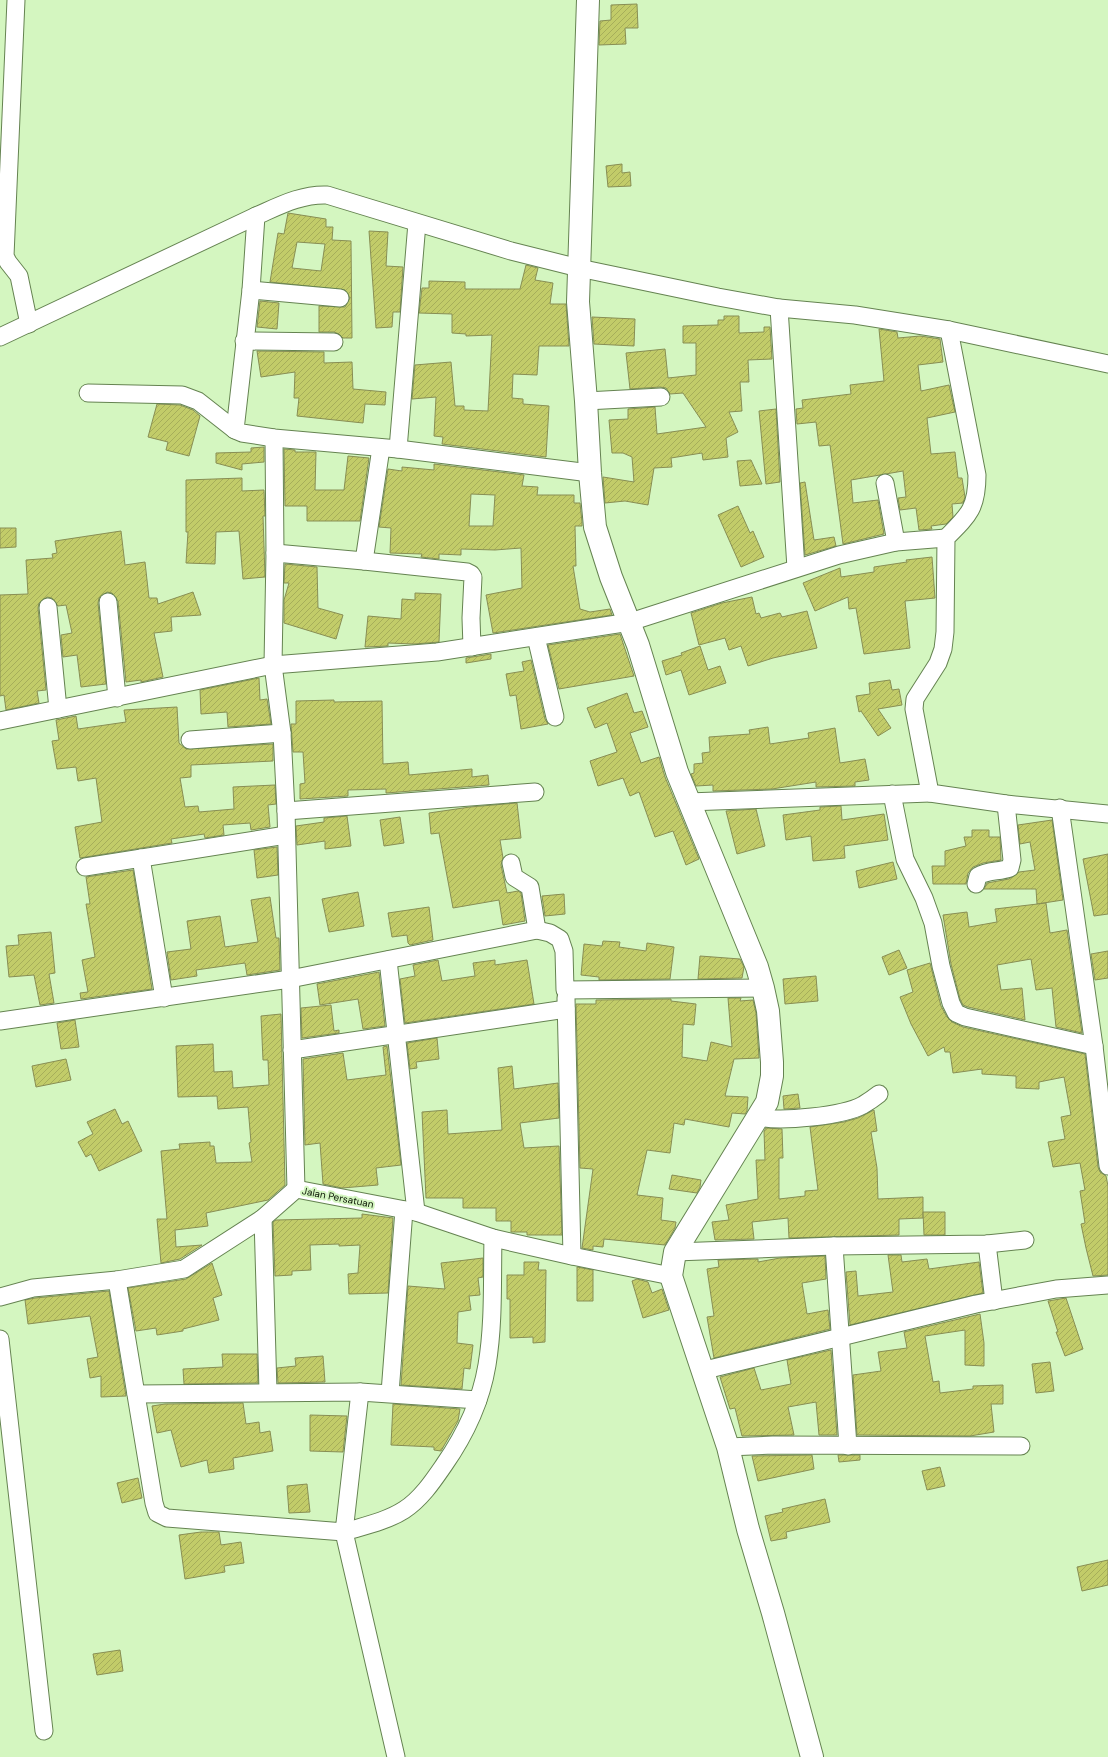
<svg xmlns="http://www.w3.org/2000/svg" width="1108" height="1757" font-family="'DM Sans',sans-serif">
<defs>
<pattern id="building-hatch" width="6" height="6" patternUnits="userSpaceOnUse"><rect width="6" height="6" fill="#c2cc69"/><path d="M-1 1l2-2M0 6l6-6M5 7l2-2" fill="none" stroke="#a6ae5a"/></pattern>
</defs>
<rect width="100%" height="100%" fill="#d4f6c0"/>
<!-- building -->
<g fill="url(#building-hatch)" stroke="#888e54" fill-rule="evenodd">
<path d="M637,4L638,28H625L626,44L599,45L600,21L611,20V5Z"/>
<path d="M622,164V173L630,172L631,186L608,187L606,166Z"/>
<path d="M288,213L326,219V227H333L332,240L351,241L352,338H343L339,334L334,332H319V306L345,307L350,298L345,290L270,282L278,233L284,234ZM297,242L325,244L321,271L292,268Z"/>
<path d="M369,231L388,232L386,266L403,267L400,312H393L392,327L376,328Z"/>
<path d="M526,265L538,268L535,280L553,283L550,304H566L569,346H539L537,375L513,374L512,398L523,399V404L549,406L546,457L442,444L443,437L434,436L436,397L412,399L415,365L451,362L455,406H464V410L488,411L492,335L466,336V334L452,333V314L419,313L422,288H429V281L465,282V289H520Z"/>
<path d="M260,301L279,303L277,329L257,327Z"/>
<path d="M724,316H739V333L764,332V327H770L772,359L748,360L749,382H740L742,411L729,412L738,432L726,438L728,457L703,460L702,453L671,458L672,467L654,468L648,505L625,501L605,503L603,477L634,482L632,457L623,453H612L609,420L628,419V409L655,407L657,434L706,427L683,393L670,394L666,388L660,387L630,389L626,353L665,349L668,378L696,375V343H683V326L718,325V320H724Z"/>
<path d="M592,317L635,319L634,346L594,344Z"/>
<path d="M879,329L897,332L898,338L920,336L940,339L943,362L918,365L921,391L949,385L955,412L927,418L931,454L955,452L958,478H962L965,497L963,503L952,504L953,517L946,524L931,526L932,529L919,530L916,508L900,510L898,498L906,497L903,471L851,480L853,503L878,500L884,534L843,544L830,445L819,446L816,422L797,424L796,409L803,408L802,400L851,394L850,385L884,381Z"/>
<path d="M257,351L324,352V363L352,362L353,389L386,392L385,405L365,404L363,423L297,416L299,398H294L295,372L261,377Z"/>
<path d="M157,404L180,405L193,410L200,416L189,456L166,450L168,442L148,437Z"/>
<path d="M776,409L780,482L766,484L759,411Z"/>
<path d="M264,447V462L242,464V470L216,463V453L251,452V448Z"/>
<path d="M284,449L295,450V452H316L315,490H344L348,456L369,458L360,521H307V506H285Z"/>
<path d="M751,460L762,484L740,486L737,461Z"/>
<path d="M434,464L524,475L522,486L538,487L537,495H574V503H580L582,522V526H575L576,566H573L580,609L590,612L610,609L612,615L493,633L486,595L522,588L521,548L495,550L461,549V555L439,554V559L421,557L422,554L390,553L391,528L379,527L388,469L402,471V467L434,470ZM471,494L495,495L493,526H469Z"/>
<path d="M242,478V491L264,490L265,516H263L265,577L243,579L239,531L216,532L215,564L186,563L188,532H186V480Z"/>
<path d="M805,482L814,540L834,537L836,546L805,555L800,483Z"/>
<path d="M738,506L750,533L753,531L764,557L741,567L718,515Z"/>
<path d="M0,528H16V547L0,548Z"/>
<path d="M121,531L125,565L145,562L149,598H157L158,604L193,592L201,615L171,617L172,631L154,633L163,677L141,682V680L126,682L118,601L112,593L107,592L99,598L98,603L106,684L81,687L77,655L63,657L61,635L72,633L66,605L58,606L52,598L47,597L39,603L38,608L46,690L37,691L39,703L6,710L4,695L0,696V595L28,594L26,560L53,558L52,554L57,553L55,541Z"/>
<path d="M932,557L935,598L905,601L910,648L864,654L856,608L849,609L848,597L815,611L803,583L840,568L841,577L874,572V567L907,562L906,560Z"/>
<path d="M285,564L317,567L318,608L343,615L336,639L284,623V600L289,583H284Z"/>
<path d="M415,593L441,594L439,642L414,644L388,643V646L365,647L368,616L401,619L402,599L415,600Z"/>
<path d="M752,597L756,614L759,613L761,618L780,613L782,617L807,611L817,648L773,658L748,666L741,646L729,650L725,638L699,645L691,613L722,603Z"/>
<path d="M620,634L634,676L559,689L548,645Z"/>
<path d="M700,646L708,670L720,666L726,683L689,695L681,670L666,675L662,661L682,655L681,653Z"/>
<path d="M491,654V659L466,663V658Z"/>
<path d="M531,660L545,719L548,724L521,729L516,695L510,696L506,674L524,671L522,662Z"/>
<path d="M259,678L260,700L267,699L271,724L228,727L227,712L201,714L200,690Z"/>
<path d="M890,680L892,690L899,689L902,705L878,709L891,728L878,736L861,711L859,712L856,696L870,694L869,683Z"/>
<path d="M627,693L634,713L642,711L648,727L630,733L641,763L659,757L665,777L699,859L686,865L673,831L655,837L639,792L630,796L623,778L598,786L590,761L617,752L607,723L595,728L587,708Z"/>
<path d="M334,700V702L382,701L383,764L408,762L409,775L472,769V777L488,775L489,785L386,793V789L348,790V796L300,799V784L305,783L303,752H293L291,724H296V701Z"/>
<path d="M177,707L179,743L186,749L273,744V761L191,765V777L180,778L185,807L198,806L199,812L234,809L233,787L275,785L276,804L268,805L270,827L251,830L250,823L223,825L224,835L205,838L204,834L171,839L172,843L80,858L75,827L102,822L96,778L78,781L76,767L57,769L52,741L59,740L56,720L76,716L78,729L126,722L124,710Z"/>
<path d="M768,727L770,744L809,738L808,733L835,728L840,763L865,759L869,780L855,782V786L816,787V782L772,789L713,791V785L696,786L691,774L694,773V764L703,763L702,753L710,752L709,737L750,734L749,730Z"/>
<path d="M517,803L521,838L500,840L503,858L501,865L507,893L518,891L521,893L525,921L503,925L499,900L453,908L439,833L431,834L429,813L470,807Z"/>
<path d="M841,806L842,820L884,814L888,840L844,846L845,858L813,861L811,836L786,840L783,815L820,810V807Z"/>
<path d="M756,809L765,846L737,854L726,811Z"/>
<path d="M347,816L351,846L325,849V841L297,845L296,826L324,822V818Z"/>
<path d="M400,817L404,843L384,846L380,820Z"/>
<path d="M1052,820L1063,900L1037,904L1036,889H984L987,883L1009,879L1019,872L1035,870L1030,842L1020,844L1018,825Z"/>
<path d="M972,830H989V837H1000L1001,860L983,863L973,867L968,873L966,884H933L932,866H945V851L966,846L964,837H972Z"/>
<path d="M277,847L278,875L257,878L254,850Z"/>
<path d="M1108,854V914L1094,916L1083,859Z"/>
<path d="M893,862L897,879L859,888L856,871Z"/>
<path d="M133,870L152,989L81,999L80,993L88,992L82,960L95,957L86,904H90L86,877Z"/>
<path d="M358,892L364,926L329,932L322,899Z"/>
<path d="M564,894L565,914L545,916L542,896Z"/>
<path d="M270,897L276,938H279L280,970L247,975L245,963L196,970L197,976L171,980L167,952L191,949L187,921L220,916L225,947L258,942L251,900Z"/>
<path d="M1046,903L1050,933L1067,930L1082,1033L1056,1027L1052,988L1036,990L1031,959L997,965L1001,990L1022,988L1025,1020L968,1007L963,1005L960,999L951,964L943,915L967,912L969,927L997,922L995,909Z"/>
<path d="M429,907L433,940L410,945L408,943L407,935L392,937L388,913Z"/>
<path d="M51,932L55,973L49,974L54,1003L40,1005L34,975L9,977L6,946L19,945L18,935Z"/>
<path d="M603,941L620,942L619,947L646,951L647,943L674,947L670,979L599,980V977L581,975L584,944L602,946Z"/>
<path d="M899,950L907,968L889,975L882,957Z"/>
<path d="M1108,951V978L1095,980L1091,954Z"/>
<path d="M700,956L740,959L744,967L742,978L698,979Z"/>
<path d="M438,960L442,981L475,976L473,963L495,960V965L527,960L534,1004L405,1023L400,979L415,976L413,965Z"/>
<path d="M930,963L941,1006L947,1017L952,1022L963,1027L1085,1054L1098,1167L1100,1172L1106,1176L1108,1186V1275L1093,1276L1086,1248L1081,1224L1085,1223L1080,1191L1085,1190L1080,1163L1053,1167L1048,1142L1065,1139L1061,1117L1071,1115L1064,1077L1039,1082V1089L1016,1088V1076L982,1074V1069L953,1073L950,1052H945L944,1047L928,1056L911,1024L900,997L913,992L907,970Z"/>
<path d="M379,972L385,1026L363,1029L358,999L320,1005L317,984Z"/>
<path d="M816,976L818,1001L785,1004L783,979Z"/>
<path d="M728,998H741L740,1001L753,1000L756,1013L759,1058L734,1059L725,1096L748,1097L747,1111L745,1114L732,1113L729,1127L685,1119L684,1125L674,1123L670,1153L647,1150L637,1195L663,1198L661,1220L676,1222L675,1228L665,1245L604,1239L603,1247L593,1246V1250L582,1248L593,1169L580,1168L576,1004H596V1000L671,999V1001L696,1004L694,1025L683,1024L682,1057L707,1061L711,1042L732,1047Z"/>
<path d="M331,1005L334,1031L339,1030V1033L302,1038L301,1008Z"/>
<path d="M281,1014L285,1185L268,1200L206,1213L208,1226L175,1230L176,1247L202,1245L180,1259L161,1263L157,1219H167L161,1151L180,1149L179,1144L210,1142V1146H214L216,1163L252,1162L249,1143L251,1142L248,1107L218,1109L217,1096L178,1097L176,1046L213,1044L214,1072L232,1071L233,1088L269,1085L268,1060H263L261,1016Z"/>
<path d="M75,1020L79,1047L61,1049L57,1023Z"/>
<path d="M437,1038L439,1059L416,1062L417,1068L410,1069L407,1043Z"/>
<path d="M387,1046L401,1165L376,1168L378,1185L342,1188L323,1184L320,1143L305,1145L303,1059L343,1053L347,1080L386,1075L383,1047Z"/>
<path d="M66,1059L71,1080L36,1087L32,1066Z"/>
<path d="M512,1066L514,1089L558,1083L559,1118L520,1123L524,1148L559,1146L562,1235H527V1232H511V1221H496V1208H463V1198H426L422,1112L447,1110L448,1134L502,1130L498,1068Z"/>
<path d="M798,1094L800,1108L784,1109L783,1096Z"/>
<path d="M115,1109L122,1124L128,1121L142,1151L99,1171L91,1154L86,1157L78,1142L93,1134L87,1122Z"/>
<path d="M874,1110L877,1131L871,1132L877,1168L878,1199L923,1197V1218L899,1219V1235L789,1238L788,1218L752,1222L754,1239L715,1240L712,1222L729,1220L726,1205L758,1199L756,1160H765L764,1131L766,1128L782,1129L783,1158H779V1199L805,1196V1191L818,1190L810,1127L844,1122L858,1118Z"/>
<path d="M672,1175L701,1180L700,1187L697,1193L669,1189Z"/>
<path d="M923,1212H945V1235H924Z"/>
<path d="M362,1214L393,1218L388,1293L349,1294L348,1274L358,1273L360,1245L339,1246V1244L310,1245L311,1270L292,1271V1275L275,1276L273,1222L276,1220L362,1218Z"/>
<path d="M888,1255H901L902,1262L927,1259L929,1269L979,1262L983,1293L850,1325L846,1272L856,1271L858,1296L893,1292Z"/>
<path d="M825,1256L826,1279L802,1283L807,1314L828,1310L830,1329L714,1358L707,1317L714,1316L707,1269L719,1267L718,1260L758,1259V1262L780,1258Z"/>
<path d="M483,1258V1277L478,1278L480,1295L469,1296L471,1310L458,1312L457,1343L473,1345L470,1369L464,1368L462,1389L401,1385L408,1286L445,1289L441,1263Z"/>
<path d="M524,1262H539L538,1270H546L545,1342L533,1343V1337L510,1338V1299H507V1275H524Z"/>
<path d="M212,1263L222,1295L213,1298L219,1320L183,1329V1331L157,1335L156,1328L136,1331L128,1288L186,1279Z"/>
<path d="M577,1267L593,1270V1301H577Z"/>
<path d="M637,1279L648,1282L652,1293L662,1289L669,1310L643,1318L632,1281Z"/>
<path d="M109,1291L126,1396L101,1397V1376L90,1378L87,1359L98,1357L90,1316L28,1324L25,1300L35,1298Z"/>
<path d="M1066,1298L1083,1349L1065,1356L1056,1332H1058L1048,1301Z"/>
<path d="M980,1314L984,1343V1366L965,1365V1330L925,1336L933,1382L939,1381L940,1393L973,1389V1386L1003,1385V1404H991L994,1432L970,1436L857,1435L853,1375L881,1371L878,1352L907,1348L904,1332Z"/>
<path d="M831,1350L837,1435H819L816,1402L788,1407L794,1435L742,1436L735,1408L730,1409L720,1377L754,1368L761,1390L791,1384L787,1360Z"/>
<path d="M222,1354H257L258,1383L184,1384L183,1369L223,1367Z"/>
<path d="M323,1356L325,1382L278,1383L277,1368L296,1366L295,1358Z"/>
<path d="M1050,1362L1054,1391L1036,1393L1032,1364Z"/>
<path d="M243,1403L246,1424L259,1422L260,1433L270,1431L273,1451L233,1458L234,1469L209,1473L207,1460L181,1467L171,1430L157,1433L152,1406L165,1404Z"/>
<path d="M393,1404L460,1409L458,1421L441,1451L434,1450V1447L391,1445Z"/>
<path d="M310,1415L347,1416L343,1452L310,1451Z"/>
<path d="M812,1455L814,1469L758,1481L752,1456Z"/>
<path d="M838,1455H860V1460L839,1462Z"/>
<path d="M940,1467L945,1486L927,1490L922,1471Z"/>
<path d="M138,1478L142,1498L122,1503L117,1483Z"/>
<path d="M307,1484L310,1512L289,1513L287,1486Z"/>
<path d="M825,1499L830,1522L786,1532L787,1538L771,1541L765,1516L783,1512L782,1509Z"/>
<path d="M201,1532H219L221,1545L241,1542L244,1563L224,1566L225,1572L185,1579L179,1535Z"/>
<path d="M1108,1560V1585L1082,1591L1077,1567Z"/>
<path d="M120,1650L123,1671L97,1675L93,1654Z"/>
</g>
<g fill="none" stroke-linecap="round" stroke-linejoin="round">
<!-- street casing -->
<g stroke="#658351" stroke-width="19">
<g id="street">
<path d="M16,0L5,256L8,262L19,276L29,324"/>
<path d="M256,216L251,290L235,430L242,433L274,438L398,449L590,473"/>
<path d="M251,290L340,298"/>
<path d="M779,308L796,568"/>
<path d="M949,330L977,475C977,508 969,515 946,538L945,632L943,649L938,663L915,699L914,709L930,793L1006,804L1108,814"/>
<path d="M0,337L256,216C279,206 301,194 327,195L511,251L579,268L718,297L779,308L855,315L949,330L1108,364"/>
<path d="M244,341L334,342"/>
<path d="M88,393L182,395L198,401L235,430"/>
<path d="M586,401L661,397"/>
<path d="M274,438L275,553L273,665L282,733L286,811L296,1189"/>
<path d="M398,449L417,223"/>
<path d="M885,483L896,542"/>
<path d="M275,553L364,561L381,448"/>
<path d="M364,561L467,572L471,574L473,577L471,618L472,647"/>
<path d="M108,602L117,698"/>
<path d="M48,607L58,709"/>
<path d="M536,637L555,717"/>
<path d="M0,721L273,665L437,652L630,622L839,555L896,542L946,538"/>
<path d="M190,740L282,733"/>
<path d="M892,794L905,859L924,898L933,923L941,966L951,1003L956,1013L965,1017L1094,1046"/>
<path d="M688,802L930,793"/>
<path d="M1060,808L1094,1046L1108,1166"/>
<path d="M286,811L535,792"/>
<path d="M141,858L164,998"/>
<path d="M511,863L514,877L530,887L537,930"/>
<path d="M85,867L286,835"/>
<path d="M976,884L978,876C988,870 999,872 1010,868L1012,860L1006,804"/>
<path d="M388,960L416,1212"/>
<path d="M566,998L572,1256"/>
<path d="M0,1021L290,979L537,930L550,933L560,939L564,951L565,990L763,988"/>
<path d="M292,1050L566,1009"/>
<path d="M759,1117C781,1122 843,1116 863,1105C868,1102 874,1098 879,1094"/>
<path d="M296,1189L416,1212L493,1238L572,1256L671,1276"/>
<path d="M263,1218L268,1391"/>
<path d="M987,1244L994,1301"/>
<path d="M834,1246L848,1446"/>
<path d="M675,1252L834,1246L987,1244L1025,1240"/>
<path d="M117,1280L154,1503L157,1513L167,1518L344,1532L360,1392"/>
<path d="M0,1297L33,1288L117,1280L184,1269L263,1218L296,1189"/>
<path d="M0,1339L44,1731"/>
<path d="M701,1371L976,1304L1056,1289L1108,1285"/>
<path d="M390,1393L404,1210"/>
<path d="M136,1394L360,1392L478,1400"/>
<path d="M728,1447L773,1445L1021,1446"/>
<path d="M396,1757L344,1532C364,1526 387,1521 404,1510C421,1499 433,1481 444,1465C465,1435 481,1401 487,1365C494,1323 492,1280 493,1238"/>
</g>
</g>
<!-- secondary casing -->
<g stroke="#658351" stroke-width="24">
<path id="secondary" d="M588,0L578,302L586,401L590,473L595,527L611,577L638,645L677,772L757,967L763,988L768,1011L772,1062V1076L767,1102L675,1252L671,1276L728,1447L748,1529L773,1613L812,1757"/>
</g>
<!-- street -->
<use href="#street" stroke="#fff" stroke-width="17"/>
<!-- secondary -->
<use href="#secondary" stroke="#fff" stroke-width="22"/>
</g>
<g text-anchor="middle" stroke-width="4" stroke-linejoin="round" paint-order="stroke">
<!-- street labels -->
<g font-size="10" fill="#0c1705" stroke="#d4f6c0">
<text transform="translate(338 1197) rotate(11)" y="4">Jalan Persatuan</text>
</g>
</g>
</svg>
